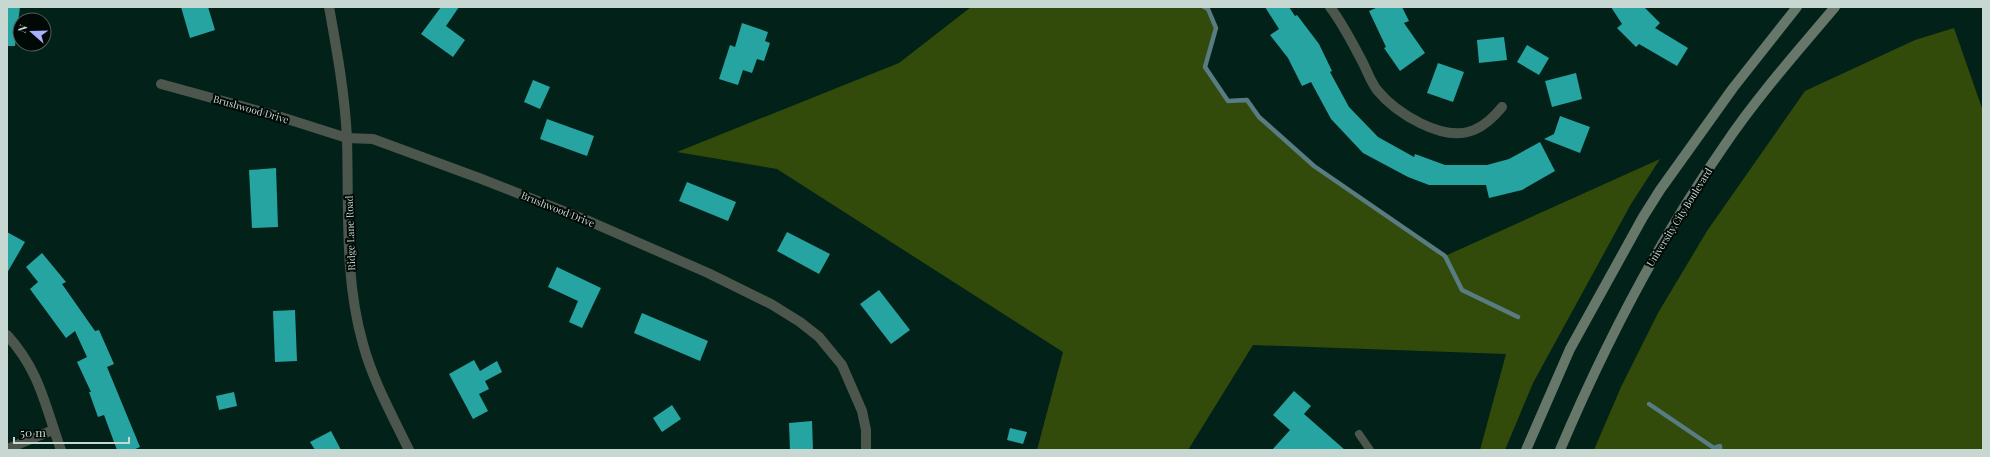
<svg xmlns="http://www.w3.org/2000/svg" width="1990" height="457" font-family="'Playfair Display',serif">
<rect width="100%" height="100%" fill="#022219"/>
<!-- green -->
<g fill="#324a0a">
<path d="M971,7H1204L1208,9L1216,28L1205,67L1228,101L1247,100L1259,117L1314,166L1445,256L1660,159L1631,204L1533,383L1505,450H1480L1506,354L1253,345L1188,450H1037L1063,352L777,169L677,152L899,63Z"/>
<path d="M1954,28L1983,111V450H1594L1621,387L1658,313L1707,231L1805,91L1915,40Z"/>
</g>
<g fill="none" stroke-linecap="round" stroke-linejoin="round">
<!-- stream -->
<g stroke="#587c81" stroke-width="4.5">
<path d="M1204,7L1208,9L1216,28L1205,67L1228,101L1247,100L1259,117L1314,166L1445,256L1462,290L1518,317"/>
<path d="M1649,404L1714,448L1720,446V450"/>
</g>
</g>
<!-- building -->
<g fill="#26a4a2">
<path d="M7,7H20L15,46H7Z"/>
<path d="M181,7H208L215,30L190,38Z"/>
<path d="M441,7H459L446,26L465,40L453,57L421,34Z"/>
<path d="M1265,7H1289L1295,16L1297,15L1319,44L1332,71L1330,72L1349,107L1378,137L1414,157L1415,154L1445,165H1487L1509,159L1540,142L1555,171L1522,190L1489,198L1486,185H1429L1408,177L1363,153L1331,119L1311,82L1302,86L1288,58L1270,35L1279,29Z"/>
<path d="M1378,7H1402L1409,21L1404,23L1425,53L1400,71L1384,48L1386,47L1369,11Z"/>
<path d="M1611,7H1644L1660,23L1655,28L1688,48L1677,66L1639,44L1636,47L1617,28L1622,24Z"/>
<path d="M742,23L768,32L765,41L770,43L764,61L757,59L752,73L743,70L738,85L719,79L730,45L735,47Z"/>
<path d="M1504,37L1507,60L1479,63L1477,40Z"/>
<path d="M1527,45L1549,58L1539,75L1517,62Z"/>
<path d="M1438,63L1464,72L1453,102L1427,93Z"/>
<path d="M1576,73L1582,99L1552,107L1545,81Z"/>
<path d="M533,80L550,87L540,109L524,102Z"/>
<path d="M1560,116L1590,127L1580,153L1544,139L1554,134Z"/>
<path d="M547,119L594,136L587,156L540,139Z"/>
<path d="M276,168L278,227L252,228L249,170Z"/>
<path d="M687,182L736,202L728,221L679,201Z"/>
<path d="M7,232L25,242L7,273Z"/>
<path d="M787,232L830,254L819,274L777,251Z"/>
<path d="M42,253L66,282L62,284L95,331L99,330L114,364L107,367L140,447L133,450H117L104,415L98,417L89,392H91L77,362L87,357L75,331L66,338L30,289L38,282L26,267Z"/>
<path d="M557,267L601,288L582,328L569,322L578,301L548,287Z"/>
<path d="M879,290L910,330L891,344L860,304Z"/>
<path d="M295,310L297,361L275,362L273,311Z"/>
<path d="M642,313L708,341L700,361L634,333Z"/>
<path d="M474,360L480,371L497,361L502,372L485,381L489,389L479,394L488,411L473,419L449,374Z"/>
<path d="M1294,391L1311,406L1304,414L1345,450H1272L1290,430L1273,415Z"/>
<path d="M234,392L237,406L219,410L216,396Z"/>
<path d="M672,405L681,419L662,432L653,418Z"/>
<path d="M812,421L813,450H790L789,423Z"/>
<path d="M1010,428L1027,432L1023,444L1007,440Z"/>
<path d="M331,431L341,450H315L310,442Z"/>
</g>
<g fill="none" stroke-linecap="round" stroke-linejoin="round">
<!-- lane -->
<path stroke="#4c564d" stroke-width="8" d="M1359,434L1370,450"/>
<!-- street -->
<g stroke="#4c564d" stroke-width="10">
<path d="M329,7C337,51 345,95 347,139C349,207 344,278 363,344C373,381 392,415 409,450"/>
<path d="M1330,7C1343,24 1353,44 1363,63C1367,71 1371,82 1377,90C1396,113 1443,143 1474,130C1486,125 1494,117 1502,107"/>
<path d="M161,84L281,117L347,138L373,139L479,178L591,222L708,273L771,304L800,322L819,337L842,365L862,411L866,430V450"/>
<path d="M7,335C40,371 45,406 61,450"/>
<path d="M7,449L53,430"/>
</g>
<!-- secondary -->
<g stroke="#67776a" stroke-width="10">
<path d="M1526,450L1570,349L1643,217L1660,190L1733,88L1797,7"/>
<path d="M1560,450C1605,344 1658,241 1724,146C1757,97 1797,52 1835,7"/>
</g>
</g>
<g text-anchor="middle" stroke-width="4" stroke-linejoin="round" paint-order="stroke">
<!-- street labels -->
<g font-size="10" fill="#c7d8d2" stroke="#010906">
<text transform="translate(251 109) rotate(16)" y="4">Brushwood Drive</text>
<text transform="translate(558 209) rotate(22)" y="4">Brushwood Drive</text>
<text transform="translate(1679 217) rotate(-58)" y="4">University City Boulevard</text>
<text transform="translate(350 233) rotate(-92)" y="4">Ridge Lane Road</text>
</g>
</g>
<!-- border -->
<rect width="1990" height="457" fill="none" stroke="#c7d8d2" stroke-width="16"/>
<!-- north arrow -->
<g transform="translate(32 32) rotate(290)"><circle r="19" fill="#010906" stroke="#505c58"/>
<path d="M0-3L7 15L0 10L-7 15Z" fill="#a9b0fc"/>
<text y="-6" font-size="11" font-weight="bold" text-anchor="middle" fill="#c7d8d2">N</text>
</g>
<!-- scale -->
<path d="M14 437v6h115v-6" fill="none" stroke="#c7d8d2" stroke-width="2"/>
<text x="20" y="437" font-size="12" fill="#c7d8d2" stroke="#010906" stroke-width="3" paint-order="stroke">50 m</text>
</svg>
